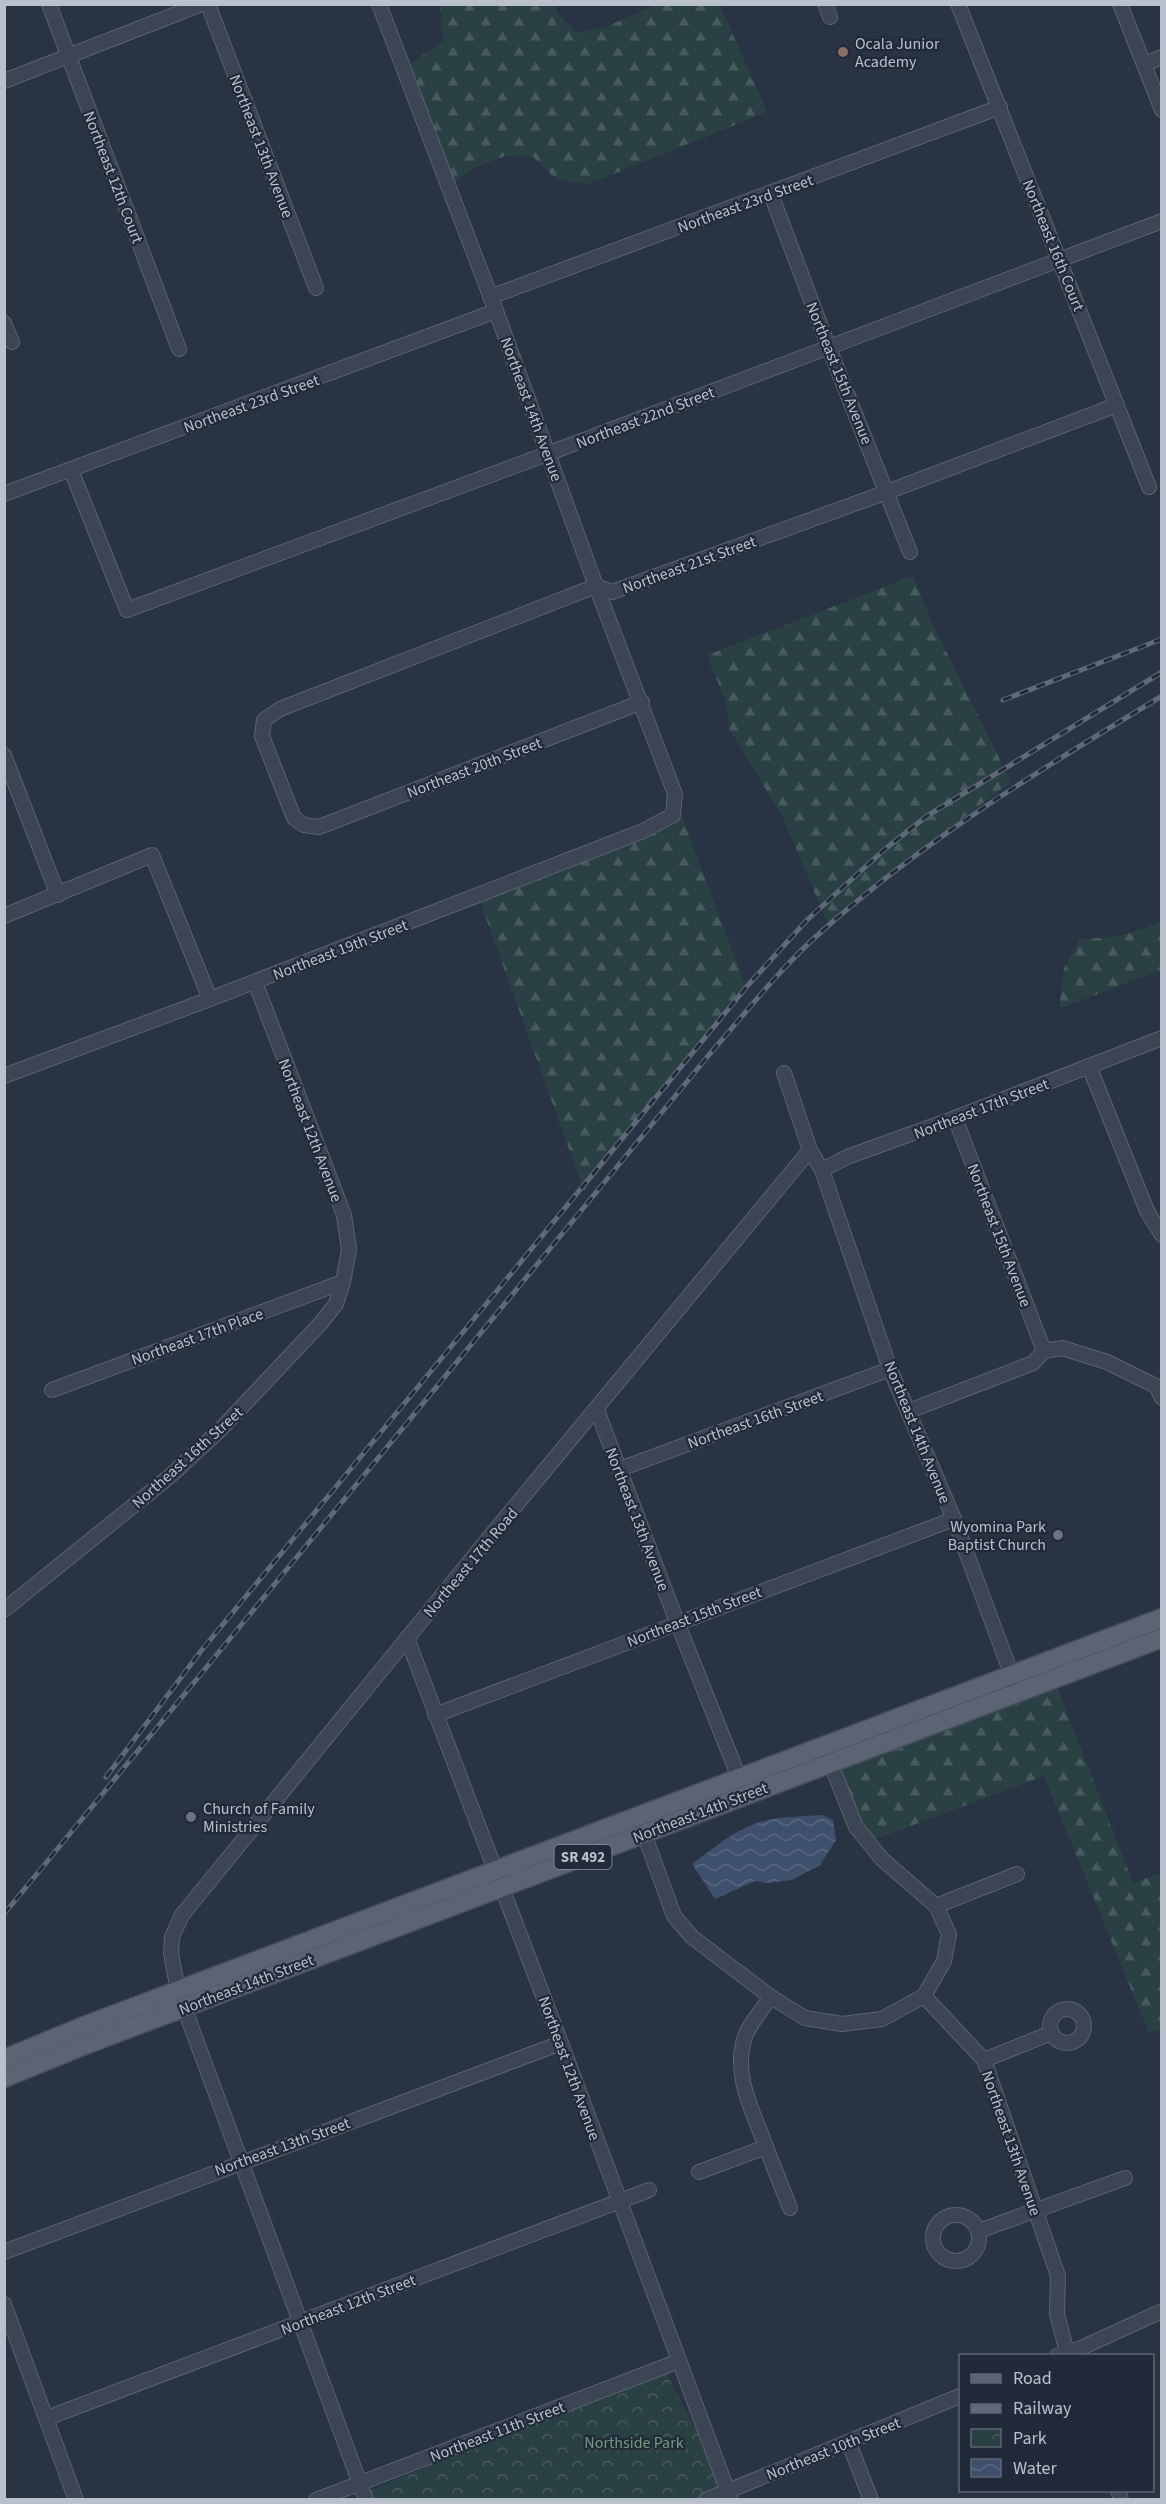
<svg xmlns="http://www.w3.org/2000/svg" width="1166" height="2504" font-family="'Source Sans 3',sans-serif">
<defs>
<pattern id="forest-firs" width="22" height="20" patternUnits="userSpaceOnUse" patternTransform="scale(1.5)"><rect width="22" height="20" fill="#2a4144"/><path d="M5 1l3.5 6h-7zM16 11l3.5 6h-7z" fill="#475b5e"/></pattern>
<pattern id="park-crowns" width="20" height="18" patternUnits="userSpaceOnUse" patternTransform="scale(1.5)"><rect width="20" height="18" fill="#2a4144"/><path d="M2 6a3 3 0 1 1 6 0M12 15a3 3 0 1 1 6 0" fill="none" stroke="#475b5e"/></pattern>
<pattern id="water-waves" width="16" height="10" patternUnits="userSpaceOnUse" patternTransform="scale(1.5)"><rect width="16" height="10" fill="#3e516c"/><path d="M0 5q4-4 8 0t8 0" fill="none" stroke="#586880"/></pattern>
</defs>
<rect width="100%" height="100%" fill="#283343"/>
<!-- forest -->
<g fill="url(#forest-firs)">
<path d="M440,5H554L558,13L577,33L605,27L656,5H720L767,112L589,184L557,180L533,157L505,156L475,168L453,183L409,68L413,62L443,41Z"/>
<path d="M913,576L934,627L1011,782L853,900L828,924L783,818L729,728L727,705L707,655Z"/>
<path d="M681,814L747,990L584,1191L480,901L674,822H677L680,818L678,815Z"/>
<path d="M1161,921V970L1059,1009L1064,968L1080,939C1112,938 1133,935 1161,921Z"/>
<path d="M1056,1684L1133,1883L1161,1873V2029L1149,2033L1044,1776L873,1840L858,1818L838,1767Z"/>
</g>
<!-- park -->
<path fill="url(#park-crowns)" d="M663,2367L728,2491L705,2500H366L364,2493Z"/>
<!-- water -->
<path fill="url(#water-waves)" d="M822,1815L833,1820L836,1840L820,1865L792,1880L767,1883L755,1881L715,1899L692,1864C710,1851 727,1836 747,1827C769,1816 798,1817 822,1815Z"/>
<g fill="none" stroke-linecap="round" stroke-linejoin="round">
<!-- minor casing -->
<g stroke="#5a6370" stroke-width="16">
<g id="minor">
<path d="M49,4L179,349"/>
<path d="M208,4L316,288"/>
<path d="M825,4L830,17"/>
<path d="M958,4L1149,487"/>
<path d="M1120,4L1162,110"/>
<path d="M1144,64L1162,57"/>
<path d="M4,81L202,4"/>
<path d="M771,194L829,348L910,552"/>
<path d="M490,297L1000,107"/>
<path d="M4,323L12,342"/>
<path d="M71,470L127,610L547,454L1162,221"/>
<path d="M4,494L496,311"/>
<path d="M642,702L319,827L304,825L294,818L262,736L264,720L280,709L596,586L612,592L887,492L1117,405"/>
<path d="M4,755L58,895"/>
<path d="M4,916L152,855L210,999"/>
<path d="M1089,1066L1147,1211L1162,1235"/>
<path d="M784,1073L810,1150L822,1170L847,1157L955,1118L1162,1038"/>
<path d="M4,1076L210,999L643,831L673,815L675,794L596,586L496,311L379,4"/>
<path d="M955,1118L1044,1351"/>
<path d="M822,1170L890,1369L954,1519L1018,1692"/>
<path d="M52,1390L343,1282"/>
<path d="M597,1410L677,1622L746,1795"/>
<path d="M909,1411L1033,1363L1044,1351L1062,1348L1107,1362L1156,1386L1162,1398"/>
<path d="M620,1469L890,1369"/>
<path d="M4,1610L169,1477L221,1429L320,1324L336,1304L343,1282L349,1250L344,1215L255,982"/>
<path d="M407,1638L561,2043L731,2500"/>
<path d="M435,1715L954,1519"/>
<path d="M824,1747L856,1827L882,1859L936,1906L949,1934L944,1961L924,1996L984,2060L1058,2276L1057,2314L1068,2356"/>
<path d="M638,1817L674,1916L692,1937L771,1997L805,2018L842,2024L882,2019L924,1996"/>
<path d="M936,1906L1017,1874"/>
<circle cx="1067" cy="2026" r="17"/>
<path d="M984,2060L1051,2033"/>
<path d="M766,2147C754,2113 733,2077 744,2040C748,2025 762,2010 771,1997"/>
<path d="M699,2172L766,2147L790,2208"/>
<circle cx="956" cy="2238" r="23"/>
<path d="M979,2231L1125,2178"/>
<path d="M4,2252L561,2043"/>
<path d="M4,2304L76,2500"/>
<path d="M1057,2356L1081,2348L1162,2311"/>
<path d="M47,2418L649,2190"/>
<path d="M849,2443L871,2500"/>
<path d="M1118,2490L1121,2500"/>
<path d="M316,2500L679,2361"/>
<path d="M366,2500L178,1991L171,1953L172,1937L182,1915L488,1539L810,1150"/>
<path d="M706,2500L960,2396"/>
</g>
</g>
<!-- major casing -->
<g stroke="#464e5c" stroke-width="21">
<g id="major">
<path d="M4,2059L84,2026L1162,1618"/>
<path d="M4,2078L85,2045L1162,1638"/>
</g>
</g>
<!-- minor -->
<use href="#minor" stroke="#3c4553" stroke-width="14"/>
<!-- major -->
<use href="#major" stroke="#5a6472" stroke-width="18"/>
<!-- rail casing -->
<g stroke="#5e6979" stroke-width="5">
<g id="rail">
<path d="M1003,700L1162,639"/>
<path d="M106,1777L201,1651L749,984L807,920L885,849L927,816L1162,672"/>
<path d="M4,1914L708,1056C744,1015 781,967 821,932C925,839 1043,768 1162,696"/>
</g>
</g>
<!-- rail -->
<use href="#rail" stroke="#212a38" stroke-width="3" stroke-dasharray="9" stroke-linecap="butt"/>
</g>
<!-- markers -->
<circle fill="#8d6e63" stroke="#212a38" stroke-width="2" cx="843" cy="52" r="6"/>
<g fill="#6b7280" stroke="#212a38" stroke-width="2">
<circle cx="1058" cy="1535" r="6"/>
<circle cx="191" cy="1817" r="6"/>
</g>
<g text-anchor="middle" stroke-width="4.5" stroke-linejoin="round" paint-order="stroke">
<!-- shield labels -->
<rect fill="#212a38" stroke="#8b94a0" stroke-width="1.5" x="554.5" y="1845" width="57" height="24" rx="4.5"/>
<g font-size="15" font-weight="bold" fill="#b9c1cc">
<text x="583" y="1862">SR 492</text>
</g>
<!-- poi labels -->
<g font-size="16" fill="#b9c1cc" stroke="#212a38" text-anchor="start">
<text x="855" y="49">Ocala Junior<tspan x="855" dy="18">Academy</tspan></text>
<text x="1046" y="1532" text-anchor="end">Wyomina Park<tspan x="1046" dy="18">Baptist Church</tspan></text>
<text x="203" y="1814">Church of Family<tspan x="203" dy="18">Ministries</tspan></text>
</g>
<!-- street labels -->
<g font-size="16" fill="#b9c1cc" stroke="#212a38">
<text transform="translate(262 146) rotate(69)" y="6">Northeast 13th Avenue</text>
<text transform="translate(114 177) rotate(69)" y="6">Northeast 12th Court</text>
<text transform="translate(745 203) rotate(-20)" y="6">Northeast 23rd Street</text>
<text transform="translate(1054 245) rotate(68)" y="6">Northeast 16th Court</text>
<text transform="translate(840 373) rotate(68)" y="6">Northeast 15th Avenue</text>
<text transform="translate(251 403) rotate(-20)" y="6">Northeast 23rd Street</text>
<text transform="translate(532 409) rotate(70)" y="6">Northeast 14th Avenue</text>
<text transform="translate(645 417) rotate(-21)" y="6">Northeast 22nd Street</text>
<text transform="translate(689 564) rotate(-20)" y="6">Northeast 21st Street</text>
<text transform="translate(474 767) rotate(-21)" y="6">Northeast 20th Street</text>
<text transform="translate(340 949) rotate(-21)" y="6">Northeast 19th Street</text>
<text transform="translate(981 1108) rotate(-21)" y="6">Northeast 17th Street</text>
<text transform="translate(311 1130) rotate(69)" y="6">Northeast 12th Avenue</text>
<text transform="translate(1000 1235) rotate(69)" y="6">Northeast 15th Avenue</text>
<text transform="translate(197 1336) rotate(-20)" y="6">Northeast 17th Place</text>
<text transform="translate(755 1419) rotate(-20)" y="6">Northeast 16th Street</text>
<text transform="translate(918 1432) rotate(68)" y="6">Northeast 14th Avenue</text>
<text transform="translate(187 1457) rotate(-42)" y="6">Northeast 16th Street</text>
<text transform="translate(638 1519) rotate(69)" y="6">Northeast 13th Avenue</text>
<text transform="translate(470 1562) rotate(-50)" y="6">Northeast 17th Road</text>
<text transform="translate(694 1616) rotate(-21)" y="6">Northeast 15th Street</text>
<text transform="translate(700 1812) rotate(-21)" y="6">Northeast 14th Street</text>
<text transform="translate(246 1984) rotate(-21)" y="6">Northeast 14th Street</text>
<text transform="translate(570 2068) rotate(70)" y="6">Northeast 12th Avenue</text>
<text transform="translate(1012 2143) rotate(71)" y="6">Northeast 13th Avenue</text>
<text transform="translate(282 2146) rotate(-20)" y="6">Northeast 13th Street</text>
<text transform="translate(348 2304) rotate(-21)" y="6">Northeast 12th Street</text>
<text transform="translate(497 2431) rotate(-21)" y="6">Northeast 11th Street</text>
<text transform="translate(833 2448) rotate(-22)" y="6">Northeast 10th Street</text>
</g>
<!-- park labels -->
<g font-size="16" fill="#719d7b" stroke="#212a38">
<text x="634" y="2448">Northside Park</text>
</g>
</g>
<!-- border -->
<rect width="1166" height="2504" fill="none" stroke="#b9c1cc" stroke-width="12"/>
<!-- legend -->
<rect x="959" y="2354" width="195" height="138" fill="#212a38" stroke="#5e6673" stroke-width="1.5"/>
<rect x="971" y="2374" width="30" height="9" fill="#5a6472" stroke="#5e6673" stroke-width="1.5"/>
<text x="1013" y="2384" font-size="18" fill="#b9c1cc">Road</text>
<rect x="971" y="2404" width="30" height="9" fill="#5e6979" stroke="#5e6673" stroke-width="1.5"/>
<text x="1013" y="2414" font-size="18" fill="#b9c1cc">Railway</text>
<rect x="971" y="2429" width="30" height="18" fill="url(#park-crowns)" stroke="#5e6673" stroke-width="1.5"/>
<text x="1013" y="2444" font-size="18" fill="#b9c1cc">Park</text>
<rect x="971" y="2459" width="30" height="18" fill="url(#water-waves)" stroke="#5e6673" stroke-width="1.5"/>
<text x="1013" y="2474" font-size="18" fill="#b9c1cc">Water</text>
</svg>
